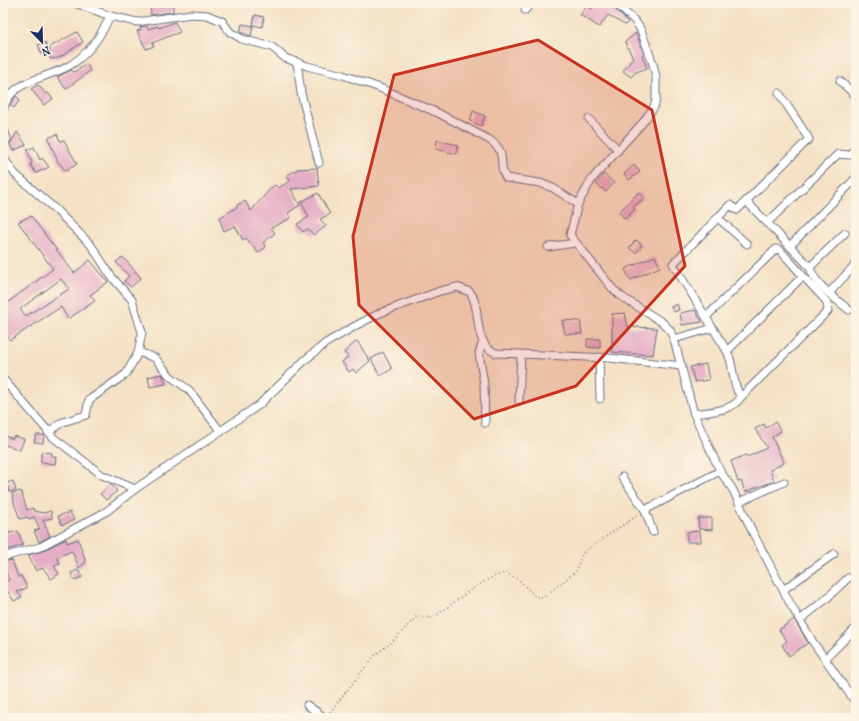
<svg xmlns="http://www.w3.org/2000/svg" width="859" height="721" font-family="'IM FELL French Canon',serif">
<rect width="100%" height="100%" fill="#fcf5e5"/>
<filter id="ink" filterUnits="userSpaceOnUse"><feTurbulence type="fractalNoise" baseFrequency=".025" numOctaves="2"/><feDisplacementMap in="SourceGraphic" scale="8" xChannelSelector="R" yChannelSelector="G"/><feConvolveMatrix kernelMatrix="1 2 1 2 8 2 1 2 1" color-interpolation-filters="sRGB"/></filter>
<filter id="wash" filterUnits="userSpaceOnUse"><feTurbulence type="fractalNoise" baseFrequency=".012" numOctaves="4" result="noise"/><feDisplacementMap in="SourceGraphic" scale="16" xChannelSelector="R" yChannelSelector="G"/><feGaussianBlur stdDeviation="0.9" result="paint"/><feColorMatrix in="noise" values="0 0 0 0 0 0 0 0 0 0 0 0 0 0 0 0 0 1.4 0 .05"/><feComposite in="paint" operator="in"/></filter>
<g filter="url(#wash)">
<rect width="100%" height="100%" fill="#f5e1c5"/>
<g id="blocks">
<!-- building -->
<g fill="#e6aec5" fill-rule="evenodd">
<path d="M150,3H159V6L173,5V12L151,15Z"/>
<path d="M594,3H609L628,22L625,25L608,15L599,27L580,15L587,6L592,9Z"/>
<path d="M255,15L264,17L262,27L253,25Z"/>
<path d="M175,22L180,32L152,43L154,46L146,49L137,31L141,30L140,27L147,26L148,29L158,26L159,28Z"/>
<path d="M242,24L253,26L251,36L240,32Z"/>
<path d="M77,32L83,42L59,58L50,59V47Z"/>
<path d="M636,33L644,54L642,55L647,68L636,72L631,77L623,71L633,58L625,42Z"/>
<path d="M45,42L49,51L42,54L38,45Z"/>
<path d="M87,64L90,71L66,89L57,77L71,70L74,72Z"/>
<path d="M38,85L46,94L48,93L53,99L44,105L31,89Z"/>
<path d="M16,96L20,100L14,108L10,105Z"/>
<path d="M473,111L485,116L481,126L470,121Z"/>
<path d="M17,132L26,145L13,151L10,144Z"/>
<path d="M57,134L60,141L64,140L77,164L66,171L58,162L48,138Z"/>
<path d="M437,140L458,145L456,154L436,149Z"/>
<path d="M34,147L40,160L42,158L49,167L36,173L30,164L32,163L27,150Z"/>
<path d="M634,165L640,172L629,180L624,174Z"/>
<path d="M317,168L319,186L291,189L300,205L288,213L291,218L271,228L275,233L263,243L266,247L258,253L246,238L243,240L235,226L224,231L219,218L237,207V205L245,201L251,211L271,188L275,185L278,188L290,181L287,175L297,170V169Z"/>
<path d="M604,174L614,183L606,192L596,184Z"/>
<path d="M639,192L644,198L633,207L635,209L625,219L619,212Z"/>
<path d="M318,193L330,214L320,219L326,226L314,235L307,229L303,232L297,224L309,217L301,202Z"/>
<path d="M31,216L74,273L90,260L108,282L90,295L95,301L68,319L61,307L10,340L3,332V306L53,269L18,222ZM61,279L69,289L26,316L20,309Z"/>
<path d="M636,240L642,245L636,253L629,248Z"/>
<path d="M655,256L660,267L630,280L625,269Z"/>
<path d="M123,257L141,278L131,287L124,281L129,276L116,262Z"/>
<path d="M677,304L679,310L673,312L671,307Z"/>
<path d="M695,310L702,322L682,325L680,313Z"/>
<path d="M625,313L628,327L657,328L653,355L612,352V314Z"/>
<path d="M562,320L580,321L582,334H565Z"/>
<path d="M587,339H600V348L587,347Z"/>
<path d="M357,341L370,361L356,373L353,369L349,372L342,362L348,357L344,352Z"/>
<path d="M383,352L392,369L380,376L371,359Z"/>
<path d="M706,364L709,380L695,382L690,367Z"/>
<path d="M162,374L166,384L150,387L148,377Z"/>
<path d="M775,422L781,431L772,437L784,463L770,470L774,481L745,492L741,481L738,482L731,461L746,455L747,457L767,448L755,429L764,424L766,428Z"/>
<path d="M3,435L13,439L14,436L24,439L20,450L3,444Z"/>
<path d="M36,435H44L43,443L34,442Z"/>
<path d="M41,452L52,453V456L56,457L55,464L41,462Z"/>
<path d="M13,481L16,490L9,492L7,483Z"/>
<path d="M111,484L117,491L106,500L100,494Z"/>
<path d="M21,491L27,510L33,508L34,511L43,513L51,511L52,518L43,520L50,536L39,542L34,531L40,529L34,517L29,519L27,517L20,519L15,506L12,493Z"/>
<path d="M70,512L74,520L62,525L58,516Z"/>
<path d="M698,518H712V530L699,529Z"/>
<path d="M3,522L9,533L18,531L23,545L4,551Z"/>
<path d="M700,531L701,542H687V532Z"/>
<path d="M66,539L67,543L78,539L86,562L79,568L72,551L57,557L60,564L54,566L59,574L51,579L43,568L36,571L28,555L42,551Z"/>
<path d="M12,560L18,577L21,576L27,588L17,592L22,597L14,601L7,590L3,591V583L9,580L3,562Z"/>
<path d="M78,570L82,577L74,580L71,573Z"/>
<path d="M794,619L808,643L789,656L782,645L787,641L779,630Z"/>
</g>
</g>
</g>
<g filter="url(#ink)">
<use href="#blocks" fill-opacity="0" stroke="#676d82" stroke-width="1"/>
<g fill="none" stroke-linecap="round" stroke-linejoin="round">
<!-- street casing -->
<g stroke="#676d82" stroke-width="9">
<g id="street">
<path d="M75,3L110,16L137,22L191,14L207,15L222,21L230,32L242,39L272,47L285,58L307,66L343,75L380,88L438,113L488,139C510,153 496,163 506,178L540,183L553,188L578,204"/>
<path d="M615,3L635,21L641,30L653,64L656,77V100L654,107L644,121L592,179L578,204L570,235L612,288L622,297L662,322L670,330L675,343L694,414L720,471L733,490L753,533L792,607L813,642L856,703"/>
<path d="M525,10L532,3"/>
<path d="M297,62L301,93L319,163"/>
<path d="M840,81L856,96"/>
<path d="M3,112C7,81 45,79 67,67C87,56 101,36 110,16"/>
<path d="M589,119L618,150"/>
<path d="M3,127L7,139L3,144"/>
<path d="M3,157L15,174L56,210L91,245L111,276L132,300L142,332L138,353L126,374L89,400L86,415L63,422L48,432"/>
<path d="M746,201L810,267C813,283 837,300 849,310"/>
<path d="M718,218L747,244"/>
<path d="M768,222L838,154L849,155L856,149"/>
<path d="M790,246L856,178"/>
<path d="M548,247L575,243"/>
<path d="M810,267L845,233"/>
<path d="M829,293L856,264"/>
<path d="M706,317L776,249L780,250L803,276"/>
<path d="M674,339L713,328"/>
<path d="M483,341L479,353L484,384L485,423"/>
<path d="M139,352L155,358L170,376L189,390L221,432"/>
<path d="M599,357L600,399"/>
<path d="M3,379L54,438L102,475L135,489"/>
<path d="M741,397C731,383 735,367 727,351L673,264L730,205L737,210L809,139L779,93"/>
<path d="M519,401L521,355"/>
<path d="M694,414C710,411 732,412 741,397L828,311L827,302L803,276L727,351"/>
<path d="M622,477L645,510L653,532"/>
<path d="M739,502L784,482"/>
<path d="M645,510L720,471"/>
<path d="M3,557L40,547L107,511L135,489L259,405L305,360L326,343L355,326L380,313L440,291L457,287L470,292C483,310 471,343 496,353L609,358L682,366"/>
<path d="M783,590L834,554"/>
<path d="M800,620L826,599L848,578"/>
<path d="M825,659L856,628"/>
<path d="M307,705L325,718"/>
</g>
</g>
<!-- path -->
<path stroke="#676d82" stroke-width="1.5" stroke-dasharray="1 3" stroke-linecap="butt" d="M330,712L375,655L392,642L417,616L432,618C453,605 480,579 505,573L518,579L536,597H544L576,571L581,556L585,551L638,515"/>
<!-- street -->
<use href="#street" stroke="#fff" stroke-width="7"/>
</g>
</g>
<!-- marked area -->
<path fill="#c8321e" fill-opacity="0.2" stroke="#c8321e" stroke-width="3" stroke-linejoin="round" d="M538,40L652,110L685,266L576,386L474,419L359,305L353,236L394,75Z"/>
<!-- margin -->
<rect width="859" height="721" fill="none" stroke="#fcf5e5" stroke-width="16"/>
<!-- north arrow -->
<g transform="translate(42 42) rotate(157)" stroke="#fcf5e5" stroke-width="3" paint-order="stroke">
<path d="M0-3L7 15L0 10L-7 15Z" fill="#1b2f5e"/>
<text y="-6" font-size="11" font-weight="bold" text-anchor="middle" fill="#1b2f5e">N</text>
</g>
</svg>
